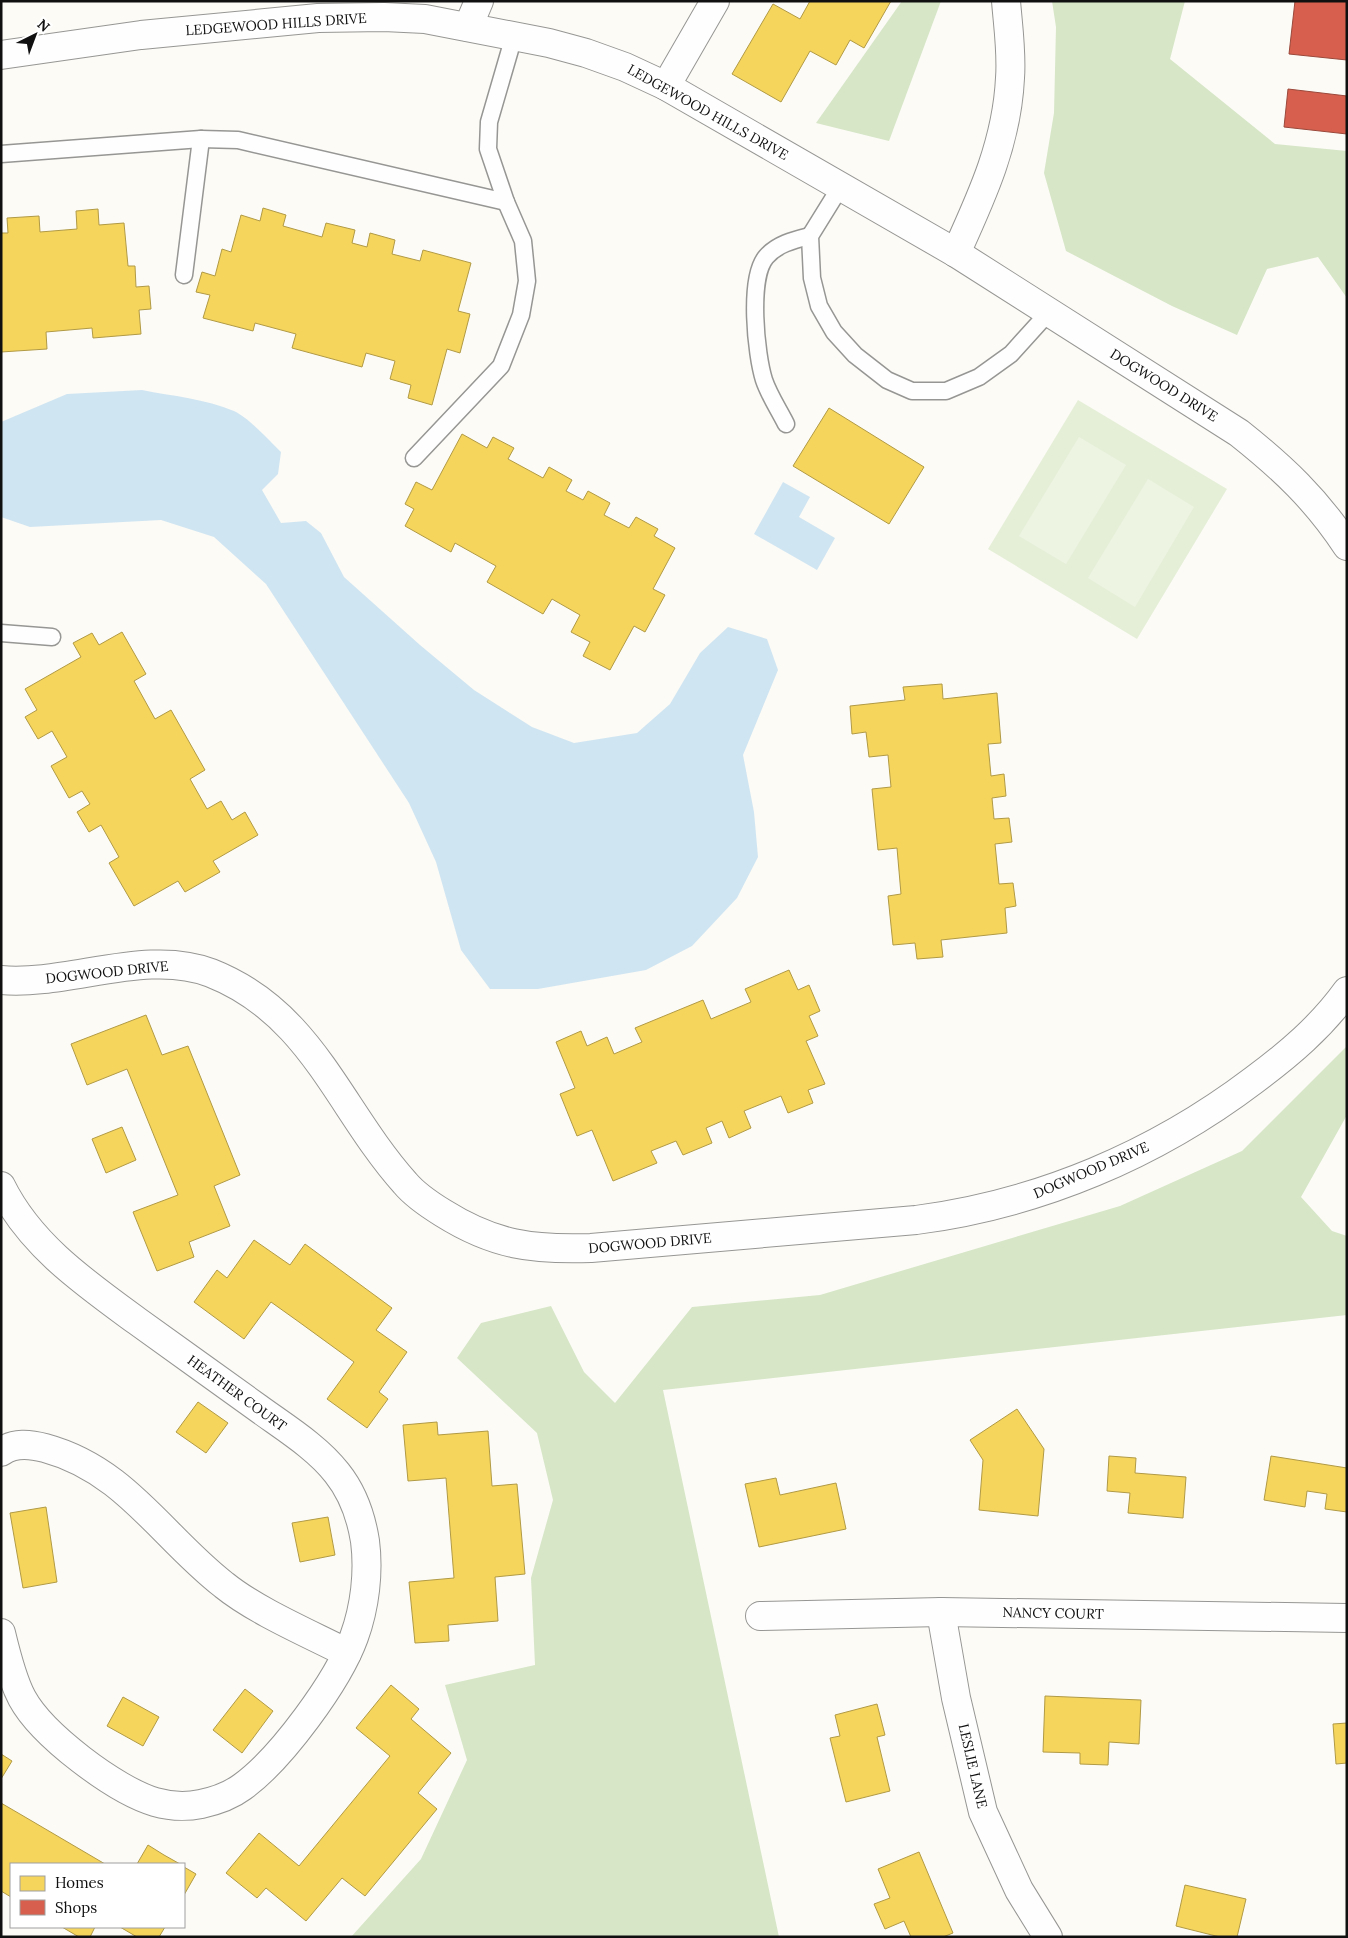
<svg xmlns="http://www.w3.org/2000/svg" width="1348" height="1938" font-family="Lora,serif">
<rect width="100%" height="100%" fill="#fcfbf6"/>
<!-- green -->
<path fill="#e5efd8" d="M1078,400L1227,489L1137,639L988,549Z"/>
<!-- forest -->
<g fill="#d6e6c7">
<path d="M902,1H941L889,141L816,123Z"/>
<path d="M1052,1H1185L1170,59L1275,144L1347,151V298L1318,257L1267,269L1237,335L1172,306L1066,251L1044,173L1054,113L1056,27Z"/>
<path d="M1346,1047L1347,1115L1301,1197L1332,1231L1347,1236V1315L663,1390L779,1937H351L421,1859L467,1760L445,1685L535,1665L531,1578L553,1500L537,1433L457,1358L481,1323L551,1306L584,1372L615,1403L692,1307L820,1295L1120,1206L1242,1151Z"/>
</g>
<!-- pitch -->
<g fill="#eef4e2">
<path d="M1079,437L1126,465L1066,564L1019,536Z"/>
<path d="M1148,479L1194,507L1135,607L1088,578Z"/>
</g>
<!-- water -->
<g fill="#d0e5f2">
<path d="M142,390C172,396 206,399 234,411C249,418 269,440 281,452L278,474L262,490L281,523L306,521L321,533L344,577L420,645L474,690L532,727L574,743L637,733L670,704L700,653L728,627L767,639L778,670L743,755L754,812L758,857L737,898L692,946L646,970L538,989H490L461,950L436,862L409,803L266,584L214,537L161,520L30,527L1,517V422L67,394Z"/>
<path d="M783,482L810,497L799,517L835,538L817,570L754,534Z"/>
</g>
<!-- homes -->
<g fill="#f6d55c" stroke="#b19a45">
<path d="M810,1H891L864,48L850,40L836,65L810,51L781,102L732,74L773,4L800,19Z"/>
<path d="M263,208L286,215L283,226L322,237L326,223L355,230L352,243L367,247L370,233L395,240L392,254L420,261L423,250L471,263L458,311L470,314L460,353L447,349L432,405L408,398L411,385L390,379L395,361L366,353L362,367L292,348L296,334L255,323L253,331L203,318L210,295L196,292L202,272L215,276L222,249L231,252L241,215L260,221Z"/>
<path d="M98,209L99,225L124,223L128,266H135L136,287L149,286L151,309L139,310L141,334L93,338L92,328L46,332L47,349L1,352V233H8L7,218L39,216L40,232L77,229L76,211Z"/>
<path d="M829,408L924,467L889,524L793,466Z"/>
<path d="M462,434L487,448L493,437L514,448L508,459L543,478L549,467L572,480L566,491L583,500L588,491L610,503L604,515L629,528L636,517L658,529L654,536L675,548L653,589L665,595L645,632L634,626L610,670L583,656L590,642L571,632L580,615L552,599L543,614L487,582L496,566L455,543L451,552L405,526L414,509L405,504L416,482L432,490Z"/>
<path d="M122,632L146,674L134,681L155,719L171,710L205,770L190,779L207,809L221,801L232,820L245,812L258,835L213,861L220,872L185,892L178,881L134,906L109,863L119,857L101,825L89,832L77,812L90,804L82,791L69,798L51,766L67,757L52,731L38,739L25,717L37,710L25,689L81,657L73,643L92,633L99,645Z"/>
<path d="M942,684L943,699L997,693L1001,743L988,744L991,776L1004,774L1006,796L992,798L994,819L1009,818L1012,842L995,844L999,884L1013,883L1016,906L1005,908L1007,933L941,940L943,957L917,959L915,943L893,945L888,896L901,894L897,848L878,850L872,789L891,787L888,755L869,757L866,732L852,734L850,706L905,700L903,687Z"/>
<path d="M789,970L798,990L809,985L820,1011L809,1016L818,1036L806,1041L825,1084L808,1090L813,1103L788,1113L781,1096L744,1111L751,1128L729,1138L722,1121L706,1128L712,1143L683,1155L676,1141L651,1151L657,1163L613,1181L592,1130L577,1136L560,1094L575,1088L556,1042L581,1031L587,1046L607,1037L614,1054L642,1042L635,1028L703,1000L711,1019L751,1002L745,989Z"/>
<path d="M146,1015L162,1055L188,1046L240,1175L214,1186L230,1226L189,1242L194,1257L157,1271L133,1212L178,1195L127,1069L87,1085L71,1044Z"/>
<path d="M122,1127L136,1160L106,1173L92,1139Z"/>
<path d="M254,1240L290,1265L305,1244L392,1308L376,1330L407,1352L379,1392L388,1399L367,1428L327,1399L354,1362L299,1322L271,1302L244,1339L194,1302L217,1270L227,1278Z"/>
<path d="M198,1402L228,1423L206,1453L176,1432Z"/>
<path d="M1017,1409L1044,1449L1038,1516L979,1510L983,1460L970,1440Z"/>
<path d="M437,1422L438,1435L488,1431L492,1486L517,1484L525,1574L495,1577L498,1621L448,1625L449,1641L415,1643L409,1582L454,1578L446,1478L408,1481L403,1425Z"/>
<path d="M1109,1456L1136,1458L1135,1473L1186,1477L1183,1518L1128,1513L1130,1493L1107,1491Z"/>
<path d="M1271,1456L1347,1468V1512L1325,1509L1327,1494L1307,1491L1305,1507L1264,1500Z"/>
<path d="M776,1478L780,1495L836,1483L846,1529L759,1547L745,1484Z"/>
<path d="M46,1507L57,1582L23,1588L10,1513Z"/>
<path d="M328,1517L335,1555L300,1562L292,1523Z"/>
<path d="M391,1685L419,1709L411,1719L451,1753L418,1793L437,1809L365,1896L342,1878L306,1921L266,1888L257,1898L226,1873L259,1833L299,1866L390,1756L356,1728Z"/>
<path d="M245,1689L273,1711L242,1753L213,1730Z"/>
<path d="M1045,1696L1141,1700L1139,1744L1109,1742L1108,1765L1080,1764V1753L1043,1752Z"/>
<path d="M123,1697L159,1717L143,1746L107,1726Z"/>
<path d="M877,1704L885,1735L877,1737L890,1791L846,1802L830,1738L840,1736L835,1715Z"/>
<path d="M1347,1723V1763L1336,1764L1333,1724Z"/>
<path d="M1,1754L12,1761L1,1779Z"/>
<path d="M1,1803L25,1817L105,1864H11V1897L1,1891Z"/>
<path d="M148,1845L164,1855L180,1864H137Z"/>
<path d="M919,1852L953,1933L943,1937H911L904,1921L885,1929L874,1904L890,1898L878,1869Z"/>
<path d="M184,1867L196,1874L184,1895Z"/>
<path d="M1185,1885L1246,1899L1237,1937H1220L1176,1926Z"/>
<path d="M62,1927H95L90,1937H79Z"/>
<path d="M120,1927H165L159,1937H137Z"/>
</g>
<!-- shops -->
<g fill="#d6604d" stroke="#9b483b">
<path d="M1295,1H1347V60L1289,54Z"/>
<path d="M1288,89L1347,96V134L1284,127Z"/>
</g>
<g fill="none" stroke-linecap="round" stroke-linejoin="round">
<!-- service casing -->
<g stroke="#969694" stroke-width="19">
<g id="service">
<path d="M1,154L201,139L238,140L506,202"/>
<path d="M841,186L810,236L812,278L819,306L834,332L855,355L887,380L912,391H946L979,377L1011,354L1049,312"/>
<path d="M184,275L201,139"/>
<path d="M786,424C779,410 769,395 764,380C756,355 748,278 766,257C777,244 794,240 810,236"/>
<path d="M414,458L501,366L521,315L527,281L523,241L506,202L488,149L489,122L514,36"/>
<path d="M1,633L52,637"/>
</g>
</g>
<!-- minor casing -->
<g stroke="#969694" stroke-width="30">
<g id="minor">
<path d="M468,27L479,1"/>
<path d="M1,55L141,35L318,18L384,17L425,19L549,43L586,53L625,67L666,86L956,253L1239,433C1283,468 1316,499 1347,546"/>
<path d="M666,86L715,1"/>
<path d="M956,253C982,196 1007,142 1010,78C1012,53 1008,26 1006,1"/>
<path d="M1,980C67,986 148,948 211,973C312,1013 338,1108 405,1183C415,1195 430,1205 443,1213C494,1245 532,1250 591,1248L916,1220C1039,1204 1155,1155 1254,1080C1289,1054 1321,1027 1347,991"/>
<path d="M1,1186C30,1245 85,1283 137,1321C177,1350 218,1379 258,1408C284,1427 317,1447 337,1473C353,1493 361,1516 365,1541C369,1572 365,1607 354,1637C338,1681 281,1759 242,1787C230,1796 215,1801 201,1804C186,1807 169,1806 155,1802C115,1790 42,1735 22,1698C12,1679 6,1654 1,1633"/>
<path d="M1,1452C14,1442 30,1444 45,1448C126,1470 162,1537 224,1585C256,1611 310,1634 347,1653"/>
<path d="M941,1612L956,1698L983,1812L1019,1890L1048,1937"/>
<path d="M760,1616L941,1612L1347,1618"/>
</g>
</g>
<!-- service -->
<use href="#service" stroke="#fffefe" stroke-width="16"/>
<!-- minor -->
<use href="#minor" stroke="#fffefe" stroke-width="28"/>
</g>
<g text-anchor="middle" stroke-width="5" stroke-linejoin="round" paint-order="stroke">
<!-- street labels -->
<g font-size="14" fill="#101010" stroke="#fff">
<text transform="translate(276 24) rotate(-4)" y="5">LEDGEWOOD HILLS DRIVE</text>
<text transform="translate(708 112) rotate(29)" y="5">LEDGEWOOD HILLS DRIVE</text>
<text transform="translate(1164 385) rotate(32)" y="5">DOGWOOD DRIVE</text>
<text transform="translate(107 972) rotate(-6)" y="5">DOGWOOD DRIVE</text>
<text transform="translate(1091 1170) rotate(-23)" y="5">DOGWOOD DRIVE</text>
<text transform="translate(650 1243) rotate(-5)" y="5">DOGWOOD DRIVE</text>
<text transform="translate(237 1393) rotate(36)" y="5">HEATHER COURT</text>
<text transform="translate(1053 1613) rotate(1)" y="5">NANCY COURT</text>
<text transform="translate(973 1766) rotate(77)" y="5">LESLIE LANE</text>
</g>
</g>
<!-- border -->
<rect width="1348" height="1938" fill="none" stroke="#101010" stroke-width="5"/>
<!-- legend -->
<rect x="10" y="1863" width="175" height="65" fill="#ffffff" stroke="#9f9f9f"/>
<rect x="20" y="1876" width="25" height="15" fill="#f6d55c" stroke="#9f9f9f"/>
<text x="55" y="1888" font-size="15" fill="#101010">Homes</text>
<rect x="20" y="1900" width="25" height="15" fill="#d6604d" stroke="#9f9f9f"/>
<text x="55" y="1913" font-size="15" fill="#101010">Shops</text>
<!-- north arrow -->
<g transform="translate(35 35) rotate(42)" stroke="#ffffff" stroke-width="4" paint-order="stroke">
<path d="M0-4L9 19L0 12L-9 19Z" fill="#101010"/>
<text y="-8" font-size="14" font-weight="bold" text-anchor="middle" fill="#101010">N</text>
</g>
</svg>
